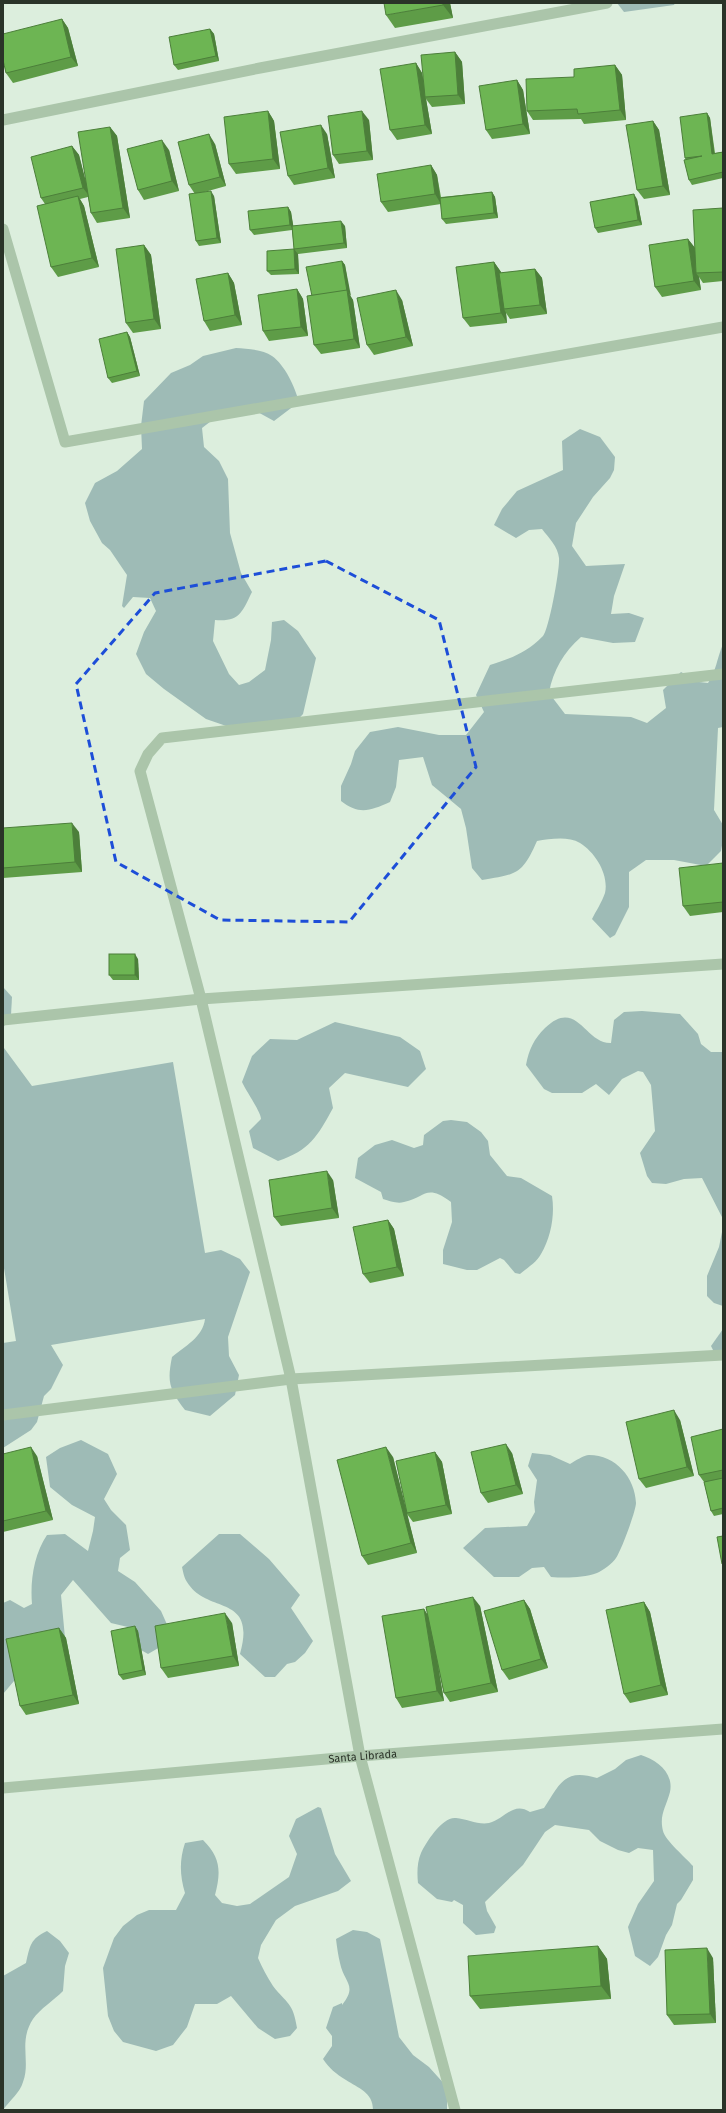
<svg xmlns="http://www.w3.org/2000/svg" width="726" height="2113" font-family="'Fira Sans',sans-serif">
<rect width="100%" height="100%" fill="#dceedd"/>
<!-- green -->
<g fill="#9ebbb6">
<path d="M617,3H675L674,5L624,12Z"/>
<path d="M236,348C247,349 263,349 272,356C285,365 295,387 299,402L274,421L254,410L228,408L202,428L204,447L219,461L228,479L230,533L241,573L252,592C242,612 240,622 215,620L213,641L229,674L239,685L249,682L265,670L271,640L272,622L284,620L298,631L316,658L303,714L293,725L235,729L206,719L164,689L146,674L136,654L144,632L156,611L150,598L133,597L124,608L122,606L127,575L110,550L102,543L90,521L85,503L95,483L117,471L142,449L141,426L144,401L171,373L190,365L203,356Z"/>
<path d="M580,429L600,437L615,457L614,470L610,478L593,497L576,523L572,546L586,566L625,564L614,596L611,614L629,613L644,618L635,642L613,643L581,637C564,652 553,670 549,693L565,714L631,717L647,723L666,708L663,690L681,672L699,682L708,683C716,672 717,658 723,644V727L718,728L714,810L723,825V840L721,851L706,866L674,860H646L629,872V907L615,935L610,938L592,919C596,911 602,902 605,893C609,875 596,853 580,843C568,836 550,839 537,841C522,875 517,874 482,880L472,868L466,828L461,809L432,785L423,757L399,760L396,787L390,802C370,811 359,815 341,801V786L351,764L355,751L370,732L398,727L439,735H466L484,712L476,695L490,665C512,658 526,653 543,636C549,629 560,569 559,558C558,547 549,538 542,529L529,530L516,538L494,525L502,509L517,491L563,470L562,441Z"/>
<path d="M3,987L12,997L11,1015L3,1028Z"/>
<path d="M642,1011L680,1014L698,1034L701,1044L711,1052H723V1219L702,1178L684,1179L666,1184L652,1183L647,1176L640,1153L655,1131L651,1085L643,1072L638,1071L622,1079L609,1095L596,1084L582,1093H552L544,1089L526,1065C529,1049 534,1039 545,1028C577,997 585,1044 611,1043L614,1020L624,1012Z"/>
<path d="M335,1022L400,1037L420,1051L426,1069L408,1087L345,1073L329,1088L333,1108C317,1137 310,1150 278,1161L253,1148L249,1131L261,1119C261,1112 246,1091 242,1082L252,1056L270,1039L297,1040Z"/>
<path d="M3,1044L4,1048L32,1086L173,1062L205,1253L221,1250L240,1259L250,1272L228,1337L229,1356L239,1375L235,1395L210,1416L185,1410C169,1389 167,1382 172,1357C185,1346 203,1337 205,1319L51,1345L63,1365L51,1389L44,1396L37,1422L31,1430L3,1448V1343L16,1341L3,1262Z"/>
<path d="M451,1120L467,1122L481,1132L488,1141L490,1155L507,1176L521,1178L552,1196C555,1215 551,1237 541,1254C537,1262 527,1268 520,1274L515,1273L504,1260L500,1258L477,1270H467L443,1264V1250L452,1222L451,1202C425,1183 426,1198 404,1202C397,1204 390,1201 383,1199L381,1192L355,1178L358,1158L375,1145L392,1140L414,1148L423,1145L424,1135L443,1121Z"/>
<path d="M723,1227V1306L714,1303L707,1296V1276L719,1247Z"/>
<path d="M723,1329V1361L714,1352L711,1346Z"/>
<path d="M81,1440L108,1454L117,1474L104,1499L111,1510L126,1525L130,1550L120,1558L118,1571L135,1582L161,1611L169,1629L167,1643L148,1654L141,1650L132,1628L111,1623L73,1580L61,1595L65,1638L21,1661L14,1681L3,1694V1603L10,1600L24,1608L32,1604C30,1581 34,1554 47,1535L65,1534L88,1551L93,1531L95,1517L72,1505L50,1487L46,1457L60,1448Z"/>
<path d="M532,1453L550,1455L570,1464C575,1461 584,1455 589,1455C616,1455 635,1478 636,1503C636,1511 621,1551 616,1558C613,1563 602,1571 597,1573C583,1578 565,1578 551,1577L544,1567L532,1568L519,1577H494L463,1548L485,1528L527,1526L535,1512L534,1502L537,1480L528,1466Z"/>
<path d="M219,1534H240L269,1559L300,1595L291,1608L313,1641L305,1653L295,1662L287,1664L275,1677H265L240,1654C257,1593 207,1615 187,1582C184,1578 183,1571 182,1567Z"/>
<path d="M641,1755C657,1760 674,1773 670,1792C666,1807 659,1815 663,1831C665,1840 686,1858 693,1866V1880L681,1900L677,1904L672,1925L666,1935L658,1957L650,1966L635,1956L628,1927L638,1904L654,1881L653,1850L638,1848L629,1853L618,1850L600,1841L589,1830L555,1825L545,1832L523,1865L485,1902L487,1911L496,1927L494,1933L476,1935L463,1923V1905L454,1900L452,1902L437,1899L418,1883C417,1874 417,1862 421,1853C426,1842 443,1816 456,1818C467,1819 478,1825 489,1823C505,1819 513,1801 530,1812L544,1808C560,1784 564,1768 597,1778L615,1769L626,1760Z"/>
<path d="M318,1807L321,1808L335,1854L351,1881L338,1891L295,1906L276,1920L261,1945L258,1958C262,1967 267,1977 273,1986C287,2004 293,2002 297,2028L290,2036L275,2039L258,2028L231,1996L217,2004H195L187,2027L173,2045L156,2051L123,2042L114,2031L108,2016L103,1968L114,1938L123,1926L137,1915L149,1910H176L185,1893C180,1876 179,1861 185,1843L203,1840C221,1858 221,1872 215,1895L222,1903L237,1906L250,1904L289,1877L297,1854L289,1836L296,1819Z"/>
<path d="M353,1930L367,1932L380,1939L399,2037L413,2055L429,2067L447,2087V2110H373C373,2092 358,2088 346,2080C336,2074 329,2068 323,2059L332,2046V2036L326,2028L333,2007L342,2003V2005C358,1985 344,1983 340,1963C338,1955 337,1947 336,1939Z"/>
<path d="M47,1931L60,1941L69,1953L65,1966L63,1991C54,2000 40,2009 33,2019C18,2042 31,2061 23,2082C20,2093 9,2101 3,2110V1976L26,1963C30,1946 30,1939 47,1931Z"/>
</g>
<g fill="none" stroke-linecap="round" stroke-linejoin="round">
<!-- minor -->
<g stroke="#abc5aa" stroke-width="11">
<path d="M3,120L260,68L607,3"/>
<path d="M3,229L65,442L723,327"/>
<path d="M3,1020L201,999L723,964"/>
<path d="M3,1415L291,1379L723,1355"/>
<path d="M455,2110L360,1756L291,1379L201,999L140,771L148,754L162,738L723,674"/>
</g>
<!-- tertiary -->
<path stroke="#abc5aa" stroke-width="11" id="s1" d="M3,1788L360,1756L723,1729"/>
</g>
<!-- wall -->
<g fill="#5e9c47">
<path d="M450,3L453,18L395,28L386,15Z"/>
<path d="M62,19L68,28L78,66L13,83L6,73Z"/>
<path d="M210,29L214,34L219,61L178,70L174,65Z"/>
<path d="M455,52L462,62L465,104L432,107L426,99L432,134L397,140L390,130L416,63L422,73L424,82Z"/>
<path d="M615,65L622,75L626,120L584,124L581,119L533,120L527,111L574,77Z"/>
<path d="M517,80L523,90L530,134L492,139L486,130Z"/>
<path d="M268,111L274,121L280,169L236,174L229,164Z"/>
<path d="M707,113L710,118L715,153L723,152V178L692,185L689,180L686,160L685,158Z"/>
<path d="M369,120L373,160L339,164L333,155Z"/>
<path d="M653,121L659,130L670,195L644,199L637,190Z"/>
<path d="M110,127L117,136L130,218L97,223L91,213L88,197L80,199L84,206L99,267L58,277L51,267L45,204L41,198L72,146L79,155L85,180Z"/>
<path d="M327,134L335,178L294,185L288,176Z"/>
<path d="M215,144L226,186L201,193L214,196L221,243L199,246L196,241L195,194L189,185Z"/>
<path d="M169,150L179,191L144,200L138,190Z"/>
<path d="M431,165L437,175L441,197L492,192L495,197L498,218L446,224L442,219L441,204L388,212L381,202Z"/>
<path d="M637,199L642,225L598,233L595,228Z"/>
<path d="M288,207L291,212L293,226H345L347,248L298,254L299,274L271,275L267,271L294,249L292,230L254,235L250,230Z"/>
<path d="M723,208V281L703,283L699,277L701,290L662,297L655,287L688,239L695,248Z"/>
<path d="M144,245L151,255L161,329L133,333L126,323Z"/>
<path d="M342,261L345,265L350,296L353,300L360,348L321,354L314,345L312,296Z"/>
<path d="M494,262L501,272V273L535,269L542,278L547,314L510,319L506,313L507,323L470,327L463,318Z"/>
<path d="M228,273L234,283L242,325L210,331L204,321Z"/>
<path d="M297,289L303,299L308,336L269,341L263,331Z"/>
<path d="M402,300L413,346L374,355L367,345Z"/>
<path d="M127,332L130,337L140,376L112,383L108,378Z"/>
<path d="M3,828L79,832L82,872L3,878Z"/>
<path d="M723,863V912L690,916L683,906Z"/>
<path d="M138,959L139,980H113L109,975Z"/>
<path d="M333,1180L339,1218L281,1226L274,1217Z"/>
<path d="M388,1220L394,1229L404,1276L370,1283L363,1274Z"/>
<path d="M680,1420L694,1476L646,1488L639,1479Z"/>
<path d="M723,1429V1514L714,1516L711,1511L704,1482L699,1475Z"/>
<path d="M435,1452L442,1462L452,1514L413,1522L407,1514L417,1553L368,1565L362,1556L393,1457L405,1505Z"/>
<path d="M512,1453L523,1494L488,1503L481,1493Z"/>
<path d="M3,1454L37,1456L53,1520L3,1532Z"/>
<path d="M524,1600L530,1609L548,1668L509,1680L502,1670Z"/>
<path d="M644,1602L650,1612L668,1695L630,1703L624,1694Z"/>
<path d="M480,1606L498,1692L450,1702L444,1693L438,1666L444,1701L402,1708L396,1698L424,1609L427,1614Z"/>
<path d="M232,1623L239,1666L168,1678L161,1668Z"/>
<path d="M135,1626L138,1631L146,1675L123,1680L119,1675Z"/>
<path d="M59,1628L66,1638L79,1704L26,1715L20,1706Z"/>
<path d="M598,1946L607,1959L611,1999L480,2009L470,1996Z"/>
<path d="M713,1958L716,2023L674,2025L667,2015Z"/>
</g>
<!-- shaded-wall -->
<g fill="#4c7f3a">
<path d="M443,3H450L453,18L443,5Z"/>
<path d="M62,19L68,28L78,66L71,57Z"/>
<path d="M210,29L214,34L219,61L216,56Z"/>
<path d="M455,52L462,62L465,104L458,95Z"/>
<path d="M416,63L422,73L426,97H425L426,99L432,134L425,125Z"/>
<path d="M615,65L622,75L626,120L620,110Z"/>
<path d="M517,80L523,90L530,134L523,124Z"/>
<path d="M268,111L274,121L280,169L273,159Z"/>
<path d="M362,111L369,120L373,160L367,151Z"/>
<path d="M707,113L710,118L715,159L712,154Z"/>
<path d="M653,121L659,130L670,195L663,186Z"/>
<path d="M321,125L327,134L335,178L328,168Z"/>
<path d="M110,127L117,136L130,218L123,208Z"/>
<path d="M209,134L215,144L226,186L220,177Z"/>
<path d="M162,140L169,150L179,191L172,181Z"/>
<path d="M72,146L79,155L90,197L83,188Z"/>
<path d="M431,165L437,175L441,204L435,194Z"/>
<path d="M211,191L214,196L221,243L217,238Z"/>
<path d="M492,192L495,197L498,218L494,213Z"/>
<path d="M634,194L637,199L642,225L638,220Z"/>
<path d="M78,196L84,206L99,267L92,258Z"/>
<path d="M288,207L291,212L294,230L290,225Z"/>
<path d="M341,221L345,226L347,248L344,243Z"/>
<path d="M688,239L695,248L696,273L699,277L701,290L694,281Z"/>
<path d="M144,245L151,255L161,329L154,319Z"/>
<path d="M294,249L298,254L299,274L295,269Z"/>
<path d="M342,261L345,265L351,296L347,291Z"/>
<path d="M494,262L501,272L506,309H504L506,313L507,323L501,313Z"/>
<path d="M535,269L542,278L547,314L540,305Z"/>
<path d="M228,273L234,283L242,325L235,315Z"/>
<path d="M297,289L303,299L308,336L301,327Z"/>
<path d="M347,290L353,300L360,348L354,339Z"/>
<path d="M396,290L402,300L413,346L406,337Z"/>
<path d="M127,332L130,337L140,376L137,371Z"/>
<path d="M72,823L79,832L82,872L75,862Z"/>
<path d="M135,954L138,959L139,980L135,975Z"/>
<path d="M327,1171L333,1180L339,1218L332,1208Z"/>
<path d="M388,1220L394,1229L404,1276L397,1267Z"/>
<path d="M674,1410L680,1420L694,1476L687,1467Z"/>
<path d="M506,1444L512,1453L523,1494L516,1485Z"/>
<path d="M31,1447L37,1456L53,1520L46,1511Z"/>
<path d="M386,1447L393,1457L417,1553L411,1543Z"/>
<path d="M435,1452L442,1462L452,1514L446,1505Z"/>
<path d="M473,1597L480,1606L498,1692L491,1683Z"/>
<path d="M524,1600L530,1609L548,1668L541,1659Z"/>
<path d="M644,1602L650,1612L668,1695L661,1685Z"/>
<path d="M424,1609L430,1619L444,1701L437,1691Z"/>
<path d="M225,1613L232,1623L239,1666L233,1656Z"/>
<path d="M135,1626L138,1631L146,1675L143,1670Z"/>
<path d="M59,1628L66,1638L79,1704L73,1695Z"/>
<path d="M598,1946L607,1959L611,1999L601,1986Z"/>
<path d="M707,1948L713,1958L716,2023L710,2014Z"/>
</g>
<!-- building -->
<g fill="#6db553" stroke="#4c7f3a">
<path d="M384,3H443V5L386,15Z"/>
<path d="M62,19L71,57L6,73L3,60V34Z"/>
<path d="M210,29L216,56L174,65L169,37Z"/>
<path d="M455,52L458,95L425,97L421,55Z"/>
<path d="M416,63L425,125L390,130L380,69Z"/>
<path d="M615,65L620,110L578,114L577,109L527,111L526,79L574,77V69Z"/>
<path d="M517,80L523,124L486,130L479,86Z"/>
<path d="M268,111L273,159L229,164L224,117Z"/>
<path d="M362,111L367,151L333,155L328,116Z"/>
<path d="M707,113L712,154L723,152V172L689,180L684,160L702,156L685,158L680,117Z"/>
<path d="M653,121L663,186L637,190L626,125Z"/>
<path d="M321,125L328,168L288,176L280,132Z"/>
<path d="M110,127L123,208L91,213L78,132Z"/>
<path d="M209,134L220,177L189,185L178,142Z"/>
<path d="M162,140L172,181L138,190L127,149Z"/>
<path d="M72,146L83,188L41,198L31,157Z"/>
<path d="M431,165L435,194L381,202L377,174Z"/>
<path d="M211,191L217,238L196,241L189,194Z"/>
<path d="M492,192L494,213L442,219L440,198Z"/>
<path d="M634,194L638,220L595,228L590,202Z"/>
<path d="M78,196L92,258L51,267L37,206Z"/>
<path d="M288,207L290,225L250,230L248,211Z"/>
<path d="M723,208V272L696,273L693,210Z"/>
<path d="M341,221L344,243L294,249L295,269L267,271V251L294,249L292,226Z"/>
<path d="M688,239L694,281L655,287L649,245Z"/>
<path d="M144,245L154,319L126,323L116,249Z"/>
<path d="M342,261L347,291L312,296L306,267Z"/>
<path d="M494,262L501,313L463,318L456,267Z"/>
<path d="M535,269L540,305L504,309L499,273Z"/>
<path d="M228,273L235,315L204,321L196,279Z"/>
<path d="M297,289L301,327L263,331L258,295Z"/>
<path d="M347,290L354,339L314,345L307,296Z"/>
<path d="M396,290L406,337L367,345L357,298Z"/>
<path d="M127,332L137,371L108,378L99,339Z"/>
<path d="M72,823L75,862L3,868V828Z"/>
<path d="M723,863V902L683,906L679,868Z"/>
<rect x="109" y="954" width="26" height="21"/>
<path d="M327,1171L332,1208L274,1217L269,1180Z"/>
<path d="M388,1220L397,1267L363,1274L353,1227Z"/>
<path d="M674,1410L687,1467L639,1479L626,1422Z"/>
<path d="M723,1429V1470L699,1475L691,1437Z"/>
<path d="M506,1444L516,1485L481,1493L471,1452Z"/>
<path d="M31,1447L46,1511L3,1521V1454Z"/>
<path d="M386,1447L411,1543L362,1556L337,1460Z"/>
<path d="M435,1452L446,1505L407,1513L396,1461Z"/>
<path d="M723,1478V1508L711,1511L704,1482Z"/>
<path d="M723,1536V1564H722L717,1537Z"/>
<path d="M473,1597L491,1683L444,1693L426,1607Z"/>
<path d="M524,1600L541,1659L502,1670L484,1611Z"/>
<path d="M644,1602L661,1685L624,1694L606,1610Z"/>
<path d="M424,1609L437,1691L396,1698L382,1616Z"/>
<path d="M225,1613L233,1656L161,1668L155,1626Z"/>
<path d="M135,1626L143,1670L119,1675L111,1631Z"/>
<path d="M59,1628L73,1695L20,1706L6,1639Z"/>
<path d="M598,1946L601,1986L470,1996L468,1956Z"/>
<path d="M707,1948L710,2014L667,2015L665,1950Z"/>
</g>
<!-- marked area -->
<path fill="none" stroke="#1d4ed8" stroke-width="3" stroke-dasharray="8 5" stroke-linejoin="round" d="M326,561L439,620L476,767L349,922L220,920L116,862L76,684L155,593Z"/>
<g text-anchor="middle" stroke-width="3" stroke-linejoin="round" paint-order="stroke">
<!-- street labels -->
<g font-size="11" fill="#2a3328" stroke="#e8f7e8">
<text dy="4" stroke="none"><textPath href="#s1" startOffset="361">Santa Librada</textPath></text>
</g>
</g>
<!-- border -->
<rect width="726" height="2113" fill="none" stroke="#2a3328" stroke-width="8"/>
</svg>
